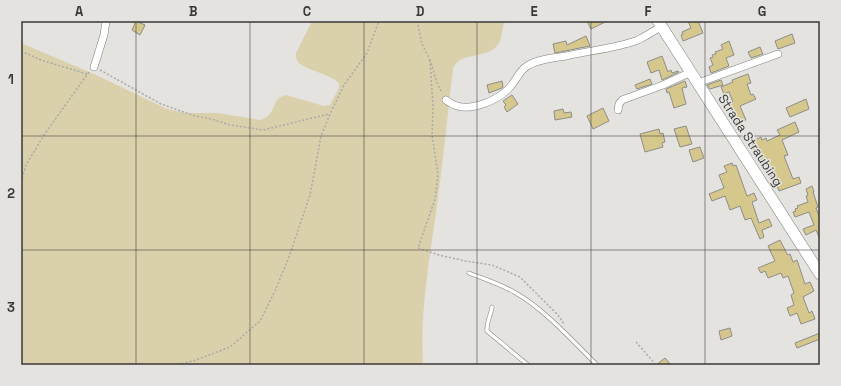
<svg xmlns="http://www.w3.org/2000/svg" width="841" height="386" font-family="'Space Grotesk',sans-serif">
<rect width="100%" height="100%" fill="#e4e3e0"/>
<!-- green -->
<path fill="#dad1ac" d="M312,21H505C501,29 503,41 496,47C484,59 459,52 453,69C447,120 442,170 435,220C428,268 420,316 423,365H21V43L94,74L167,109L187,113H217L260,120C278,115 270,98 286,95L324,106L330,105L339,88V83C328,73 305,70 298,62C296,59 296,57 296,53Z"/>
<!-- building -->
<g fill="#d6c88c" stroke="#8d8c89">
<path d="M136,21L145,25L140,35L132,30Z"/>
<path d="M587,21H607L591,29Z"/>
<path d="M688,21H698L703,33L683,41L681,35L683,34L682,32L691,28Z"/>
<path d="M792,34L795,43L778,49L775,41Z"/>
<path d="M586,36L590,46L555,53L553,44L566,41L567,45Z"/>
<path d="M729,41L734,55L726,58L729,66L711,73L709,67L713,65L710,58L713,57L712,55L716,54L715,52L723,49L721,45Z"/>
<path d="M760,47L763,54L751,58L748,52Z"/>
<path d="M662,56L668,72L671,70L672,73L678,71L679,72L662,80L659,70L651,73L647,62Z"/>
<path d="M748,74L751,83L747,84L751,95L753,94L756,99L740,106L746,120L736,124L733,117L735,116L730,104L733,102L729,92L724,94L721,87L733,82L732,80Z"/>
<path d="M650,79L652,84L637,89L635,85Z"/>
<path d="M721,80L723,85L710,89L707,85Z"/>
<path d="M502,81L503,87L502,88L489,93L487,85Z"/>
<path d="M685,81L687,87L682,88L686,104L674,108L669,92L667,93L666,89Z"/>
<path d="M512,95L518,104L507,112L504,107L506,105L503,101Z"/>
<path d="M806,99L809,109L790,117L786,108Z"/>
<path d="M603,108L609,121L593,129L587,116Z"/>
<path d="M563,109L564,113L571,112L572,117L555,120L554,111Z"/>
<path d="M795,122L799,132L782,140L788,155L784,156L793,179L799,177L801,183L779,191L774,178L772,179L766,163L763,165L758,151L755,152L752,144L753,143V141L761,137L762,140L766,138L767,141L780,135L777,130Z"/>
<path d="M686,126L692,144L680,147L674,129Z"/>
<path d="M659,129L660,134L663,133L665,142L662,143L663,147L645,152L640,134Z"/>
<path d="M700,147L704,158L693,162L689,150Z"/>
<path d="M732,163L733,166L736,165L747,196L754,193L757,200L752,202L759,223L769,219L772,226L762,230L764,237L760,239L751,218L745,220L740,206L730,210L725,196L712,201L709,194L724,188L719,175L727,172L724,166Z"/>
<path d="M812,186L814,192H813L818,207L816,208L820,218V239L816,230L806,235L803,229L814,225L809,212L795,217L793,212L796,211L795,209L798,208L797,206L808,202L806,196L808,195L806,189Z"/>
<path d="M780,240L787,254L788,255L790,254L793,262L797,260L805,284L810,282L814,291L803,297L809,313L812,311L815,319L801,324L797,313L790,316L787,308L794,305L791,295L794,293L788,276L783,278L781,273L768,278L765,271L761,273L758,268L775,261L768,246Z"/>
<path d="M730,328L732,336L721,340L719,331Z"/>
<path d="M820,333V339L797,348L795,343Z"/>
<path d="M665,358L671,365H656Z"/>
</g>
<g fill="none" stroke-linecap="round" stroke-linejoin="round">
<!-- service casing -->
<g stroke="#807f7c" stroke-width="4.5">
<g id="service">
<path d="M469,273C484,279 500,284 514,292C542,307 574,342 597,365"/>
<path d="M492,307C491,316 486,322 487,331L528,365"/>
</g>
</g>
<!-- minor casing -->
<g stroke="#807f7c" stroke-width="8">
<g id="minor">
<path d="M94,67L104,35L106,21"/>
<path d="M698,83L778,54"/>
<path d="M446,100C449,102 452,104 454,105C471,112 499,100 510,87C516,81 519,71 527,66C538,59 554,58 566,56C587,51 618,48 638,40C646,36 654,31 662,26"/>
<path d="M618,110L619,104L622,100L663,85L691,72"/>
</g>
</g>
<!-- secondary casing -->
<g stroke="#807f7c" stroke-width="12">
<path id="secondary" d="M658,21L820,274"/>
</g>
<!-- path -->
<g stroke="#a9a9a6" stroke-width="1.5" stroke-dasharray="2 2" stroke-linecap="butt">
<path d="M417,21L422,44L430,60"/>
<path d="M21,51L41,60L87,74"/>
<path d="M430,60L433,106L432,135L438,174L435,199L418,248L439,255L465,261L492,265L520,277L558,315L564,324"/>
<path d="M431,63L437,83L442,93"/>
<path d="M100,70L161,104L195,116L211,119L230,125L263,130L329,114"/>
<path d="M21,182L26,165L44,135L89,72"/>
<path d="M636,342L656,365"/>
<path d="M178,365L196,360L230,347L260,321L275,291L289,257L310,195L321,136L330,114L344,85L367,53L379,21"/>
</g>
<!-- service -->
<use href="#service" stroke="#fff" stroke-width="3.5"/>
<!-- minor -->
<use href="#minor" stroke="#fff" stroke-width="7"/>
<!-- secondary -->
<use href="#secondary" stroke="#fff" stroke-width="11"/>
</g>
<!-- grid -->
<path fill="none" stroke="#393937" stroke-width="1" stroke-opacity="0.55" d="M136,21V365M250,21V365M364,21V365M477,21V365M591,21V365M705,21V365M21,136H820M21,250H820"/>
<g text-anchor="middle" stroke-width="3" stroke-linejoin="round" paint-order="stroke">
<!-- street labels -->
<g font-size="13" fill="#393937" stroke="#e4e3e0">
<text transform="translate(751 140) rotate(57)" y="5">Strada Straubing</text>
</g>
</g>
<!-- border -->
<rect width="841" height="386" fill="none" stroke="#e4e3e0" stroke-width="44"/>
<rect x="22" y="22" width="797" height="342" fill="none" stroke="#393937" stroke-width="1.5"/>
<g font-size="13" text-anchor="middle" font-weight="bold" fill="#393937">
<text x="79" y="16">A</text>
<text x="193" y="16">B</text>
<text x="307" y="16">C</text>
<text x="420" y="16">D</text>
<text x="534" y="16">E</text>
<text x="648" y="16">F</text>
<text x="762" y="16">G</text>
<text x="11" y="84">1</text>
<text x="11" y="198">2</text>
<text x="11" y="312">3</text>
</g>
</svg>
